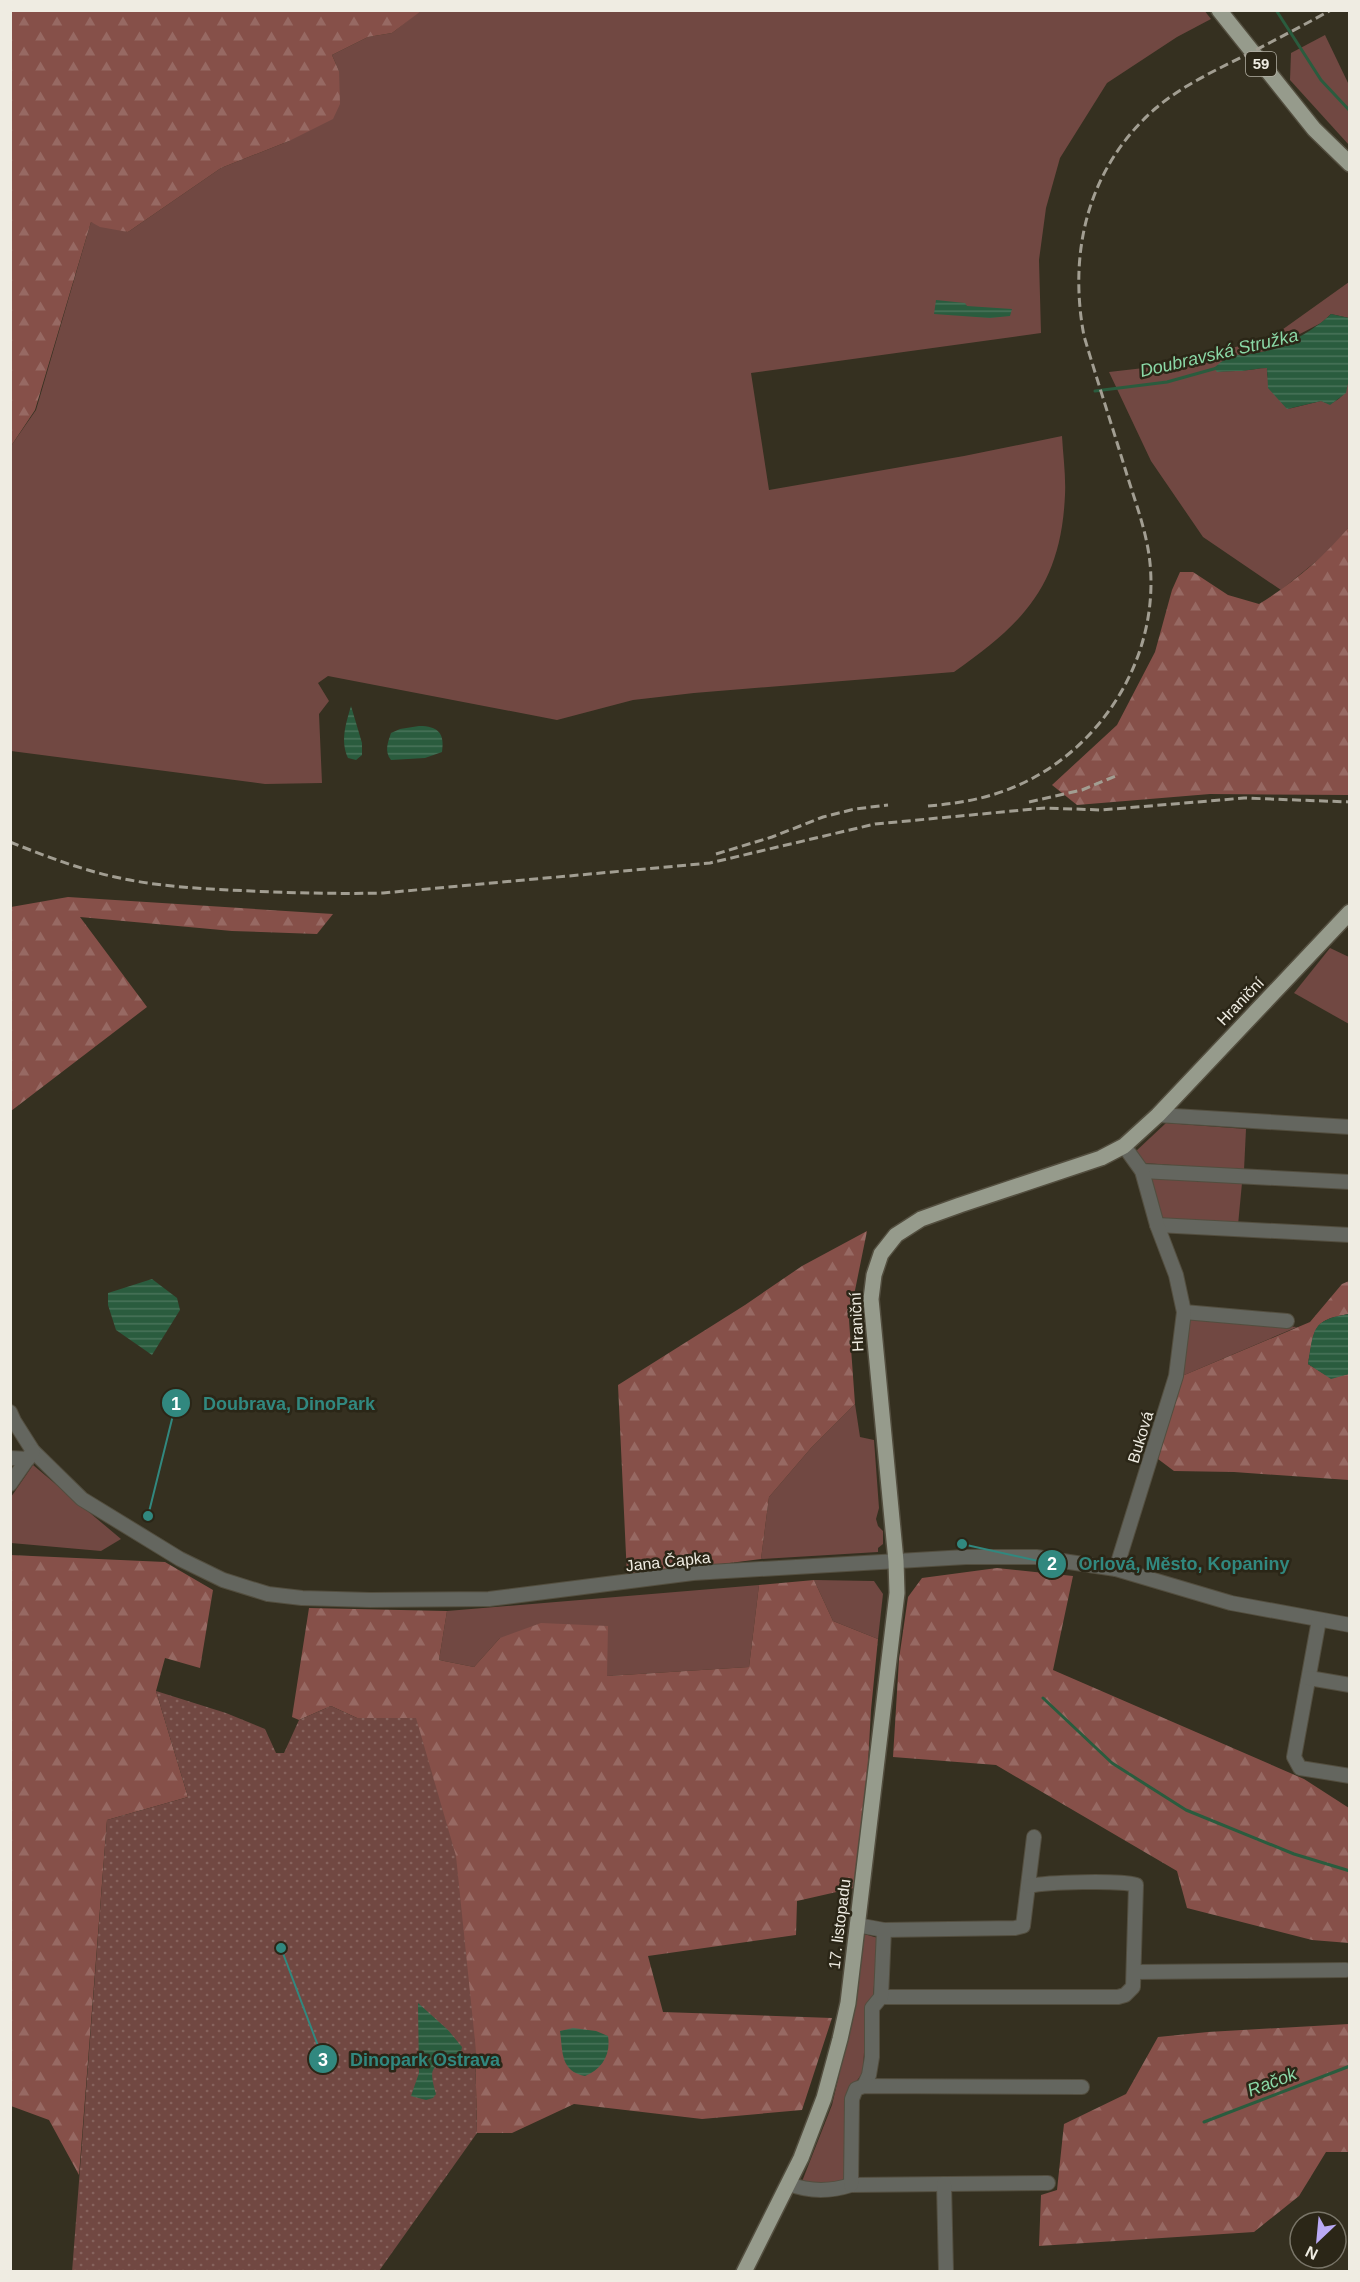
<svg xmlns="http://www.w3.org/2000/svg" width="1360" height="2282" font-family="Arial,sans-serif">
<defs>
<pattern id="forest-firs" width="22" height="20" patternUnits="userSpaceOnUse" patternTransform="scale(1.5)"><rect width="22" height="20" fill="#865049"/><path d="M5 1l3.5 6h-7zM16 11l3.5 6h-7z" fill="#976963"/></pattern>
<pattern id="park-dots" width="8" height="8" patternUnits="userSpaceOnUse" patternTransform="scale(1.5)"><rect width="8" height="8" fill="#714842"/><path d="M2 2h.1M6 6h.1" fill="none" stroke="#86635d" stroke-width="1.8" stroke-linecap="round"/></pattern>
<pattern id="water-rules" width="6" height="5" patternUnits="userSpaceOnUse" patternTransform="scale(1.5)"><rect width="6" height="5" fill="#2a5c3e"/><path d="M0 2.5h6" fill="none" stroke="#49745a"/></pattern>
</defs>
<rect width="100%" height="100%" fill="#353020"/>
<!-- grass -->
<g fill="#714842">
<path d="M421,10H1204L1211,19L1177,37L1107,83L1060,158L1046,208L1039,260L1041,333L751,373L769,490L964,456L1062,436C1063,455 1066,476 1065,495C1061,585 1024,623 954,672L694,693L633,700L557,720L328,676L318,683L329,701L319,714L322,783L265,784L11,751V446L36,410L91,222L128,232L221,168L289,141L339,71L332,55L368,37L392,33Z"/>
<path d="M1325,35L1349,85V145L1290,80L1291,53Z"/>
<path d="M1349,282V318L1331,314L1321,323L1267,351L1226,357L1217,372C1226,371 1234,371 1242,371C1251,370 1258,368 1267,368C1266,384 1277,397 1288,409L1321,401L1330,404C1343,398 1346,392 1349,378V527L1330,550L1281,590L1203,537L1151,461L1109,372L1170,365L1272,337Z"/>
<path d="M1330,948L1349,957V1024L1294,993Z"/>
<path d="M1166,1123L1246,1129L1244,1170L1143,1163L1135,1152Z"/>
<path d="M1148,1175L1242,1183L1238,1225L1160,1220Z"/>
<path d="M1188,1319L1297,1327L1182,1376Z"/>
<path d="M855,1404L860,1437L874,1440L879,1508L876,1519L878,1526L883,1531V1544L878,1548V1552L761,1559L769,1497L811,1448Z"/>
<path d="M33,1465L121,1539L101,1551L11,1543V1497Z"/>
<path d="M814,1580L874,1581L883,1594L878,1639L833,1621Z"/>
<path d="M759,1585L749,1667L607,1676L500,1638L474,1667L439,1660L447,1611Z"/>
<path d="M864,1934L878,1938L873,1997L866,2014L863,2072L847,2095L846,2176L842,2182L809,2187L801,2184L832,2105L846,2045Z"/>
</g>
<!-- forest -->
<g fill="url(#forest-firs)">
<path d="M11,10L421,11L392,33L368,37L332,55L339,71L340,104L333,119L289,141L221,168L128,232L100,227L91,222L35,410L11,446Z"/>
<path d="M1349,527V795L1210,794L1077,805L1052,785L1117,725L1155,652L1172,590L1180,572H1193L1228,595L1259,604C1293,583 1324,557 1349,527Z"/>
<path d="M68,897L333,914L317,934L232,931L80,917L147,1007L11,1111V907Z"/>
<path d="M867,1231L849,1320L855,1404L811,1448L769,1497L761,1559L627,1576L618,1385L745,1305L802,1266Z"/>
<path d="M1349,1281V1314C1311,1320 1315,1329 1308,1364L1331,1378L1349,1374V1480L1234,1472L1174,1471L1158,1459L1182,1376L1310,1322L1342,1284Z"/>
<path d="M10,1555L165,1562L213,1590L200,1668L165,1658L156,1691L188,1797L107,1820L79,2175L49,2120L11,2106Z"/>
<path d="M997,1568L1073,1576L1053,1670L1304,1779L1349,1808V1943L1312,1940L1187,1908L1177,1871L996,1765L893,1757L899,1659L908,1597L922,1578Z"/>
<path d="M814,1580L833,1621L878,1639L871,1710L867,1782L854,1888L797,1901L796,1935L648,1956L663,2012L832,2018L802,2110L702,2119L574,2104L512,2133H477L475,2041L357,1718L331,1706L299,1720L292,1717L309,1608L447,1611L439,1660L474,1667L500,1638L541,1623L608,1626L607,1676L749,1667L759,1585Z"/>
<path d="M1349,2024V2152H1326L1299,2196L1254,2232L1039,2246L1041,2195L1057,2190L1064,2124L1126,2094L1158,2037L1208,2032Z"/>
</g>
<!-- park -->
<path fill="url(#park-dots)" d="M156,1691L226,1713L265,1729L276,1753H284L299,1720L331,1706L357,1718H416L456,1856L475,2041L477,2133L379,2271L72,2272L107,1820L188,1797Z"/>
<!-- water -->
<g fill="url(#water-rules)">
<path d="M936,300L965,303L967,306L1012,309L1010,316L990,318L934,314Z"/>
<path d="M1331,314L1349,318V378L1346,393L1330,405L1321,401L1287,409L1268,388L1267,368C1258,368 1251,370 1242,371C1233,371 1226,371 1217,372L1214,368C1233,350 1243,357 1266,351C1286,346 1316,329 1331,314Z"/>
<path d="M351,706L362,743V755L356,760L348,758C340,741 346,723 351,706Z"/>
<path d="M419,726C438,726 445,733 442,752L425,758L391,760C384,751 388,742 391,733L400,729Z"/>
<path d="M152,1279L177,1298L180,1310L152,1355L116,1330L108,1305V1293Z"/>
<path d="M1349,1314V1374L1331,1379L1308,1364C1314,1329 1311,1320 1349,1314Z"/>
<path d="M418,2003L448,2030L462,2047L461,2052C436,2068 426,2061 436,2094L433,2098L426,2100L411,2096L419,2073Z"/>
<path d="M573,2028L596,2031L608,2036C611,2055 602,2069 585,2076C560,2071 563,2052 560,2031Z"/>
</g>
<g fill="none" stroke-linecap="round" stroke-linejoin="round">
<!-- stream -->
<g stroke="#2a5c3e" stroke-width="3">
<path d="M1276,10L1321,80L1350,111"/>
<path d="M1095,391L1167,382L1217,368"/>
<path d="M1043,1698L1112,1763L1186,1810L1294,1854L1350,1871"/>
<path d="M1204,2122L1350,2066"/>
</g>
<!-- minor casing -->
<g stroke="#534e3f" stroke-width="16">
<g id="minor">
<path d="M1158,1115L1350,1127"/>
<path d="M1142,1171L1350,1182"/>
<path d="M1157,1225L1350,1235"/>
<path d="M1184,1312L1287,1321"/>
<path d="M10,1412L14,1421L33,1451L82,1499L180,1559L223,1580L268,1594L302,1598L370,1600L489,1599L693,1573L966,1557H1036L1116,1569L1231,1603L1350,1625"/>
<path d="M10,1458L28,1459"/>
<path d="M10,1484L33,1451"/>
<path d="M1116,1569L1176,1376L1184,1312L1176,1275L1157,1225L1142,1171L1124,1146"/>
<path d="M1319,1620L1294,1757L1300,1768L1350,1776"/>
<path d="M1309,1678L1350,1685"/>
<path d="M857,1925L884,1930L1015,1928L1023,1926L1034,1837"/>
<path d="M1135,1972L1346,1970"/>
<path d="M881,1997H1118L1125,1995L1133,1987L1136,1885C1119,1880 1048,1882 1029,1886"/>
<path d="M864,2086L869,2075L872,2057V2008L881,1997L884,1930"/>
<path d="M789,2184C810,2192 829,2192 851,2185L1048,2183"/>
<path d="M944,2184L946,2272"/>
<path d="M851,2185L852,2099L856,2089L864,2086L1082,2087"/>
</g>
</g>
<!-- major casing -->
<g stroke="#534e3f" stroke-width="18">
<g id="major">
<path d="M1219,10L1314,129L1350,164"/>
<path d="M744,2272L801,2158L824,2098L840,2039L848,2003L897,1593L896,1561L871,1299L874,1275L881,1254L896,1235L907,1228L921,1219L960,1205L1101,1158L1124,1146L1158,1115L1350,912"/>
</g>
</g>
<!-- minor -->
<use href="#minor" stroke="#64665f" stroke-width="14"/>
<!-- major -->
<use href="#major" stroke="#969b8c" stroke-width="15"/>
<!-- rail -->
<g stroke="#a29e92" stroke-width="3" stroke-dasharray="9 4.5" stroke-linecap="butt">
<path d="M1029,802L1082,790L1118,775"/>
<path d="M928,806C951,804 973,801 995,794C1092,764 1160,665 1150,563C1147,533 1136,504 1127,475C1113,429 1098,383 1084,336C1068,251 1088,167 1156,108C1183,85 1218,69 1250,53C1277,39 1304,25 1331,10"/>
<path d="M10,842C45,856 79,869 115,877C159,887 205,889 251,891C295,893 339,894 383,893L710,863L875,824L1045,808L1102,810L1244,798L1350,802"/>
<path d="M716,854L772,837L823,817L855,809L888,805"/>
</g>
</g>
<g text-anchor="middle" stroke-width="5" stroke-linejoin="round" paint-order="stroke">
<!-- shield labels -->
<rect fill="#2b2617" stroke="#b4b1a5" stroke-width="1.5" x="1246" y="52" width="30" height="24" rx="4.5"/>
<g font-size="15" font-weight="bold" fill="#efece2">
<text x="1261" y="69">59</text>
</g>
<!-- street labels -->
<g font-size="16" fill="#efece2" stroke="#2b2617">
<text transform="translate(1240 1001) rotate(-46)" y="6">Hraniční</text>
<text transform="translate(856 1322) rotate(-93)" y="6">Hraniční</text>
<text transform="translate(1140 1437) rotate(-73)" y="6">Buková</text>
<text transform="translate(668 1561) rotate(-6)" y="6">Jana Čapka</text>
<text transform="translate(839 1924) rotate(-83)" y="6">17. listopadu</text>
</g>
<!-- water labels -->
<g font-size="18" font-style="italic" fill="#8ad8a6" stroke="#2b2617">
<text transform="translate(1219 353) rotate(-13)" y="6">Doubravská Stružka</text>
<text transform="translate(1272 2082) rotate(-21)" y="6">Račok</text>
</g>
</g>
<!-- callouts -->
<path fill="none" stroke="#31887f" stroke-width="2" d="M148 1516L176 1403M962 1544L1052 1564M281 1948L323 2059"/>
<g fill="#31887f" stroke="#2b2617" stroke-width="2">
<circle cx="148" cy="1516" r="6"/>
<circle cx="962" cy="1544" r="6"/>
<circle cx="281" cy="1948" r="6"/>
<circle cx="176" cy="1403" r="15"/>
<circle cx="1052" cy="1564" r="15"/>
<circle cx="323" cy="2059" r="15"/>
</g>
<g font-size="18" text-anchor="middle" font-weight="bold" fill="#fff">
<text x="176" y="1410">1</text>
<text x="1052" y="1570">2</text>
<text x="323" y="2066">3</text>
</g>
<g font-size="18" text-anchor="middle" font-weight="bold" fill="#31887f" stroke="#2b2617" stroke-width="5" stroke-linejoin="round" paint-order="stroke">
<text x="289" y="1410">Doubrava, DinoPark</text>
<text x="1184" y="1570">Orlová, Město, Kopaniny</text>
<text x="425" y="2066">Dinopark Ostrava</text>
</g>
<!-- border -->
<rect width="1360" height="2282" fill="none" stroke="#efece2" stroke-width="24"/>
<!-- north arrow -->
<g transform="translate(1318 2240) rotate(206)"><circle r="28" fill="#2b2617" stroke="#797568" stroke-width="1.5"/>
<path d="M0-4.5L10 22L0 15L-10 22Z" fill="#baaaf6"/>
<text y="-9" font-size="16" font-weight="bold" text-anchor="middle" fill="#efece2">N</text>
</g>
</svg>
